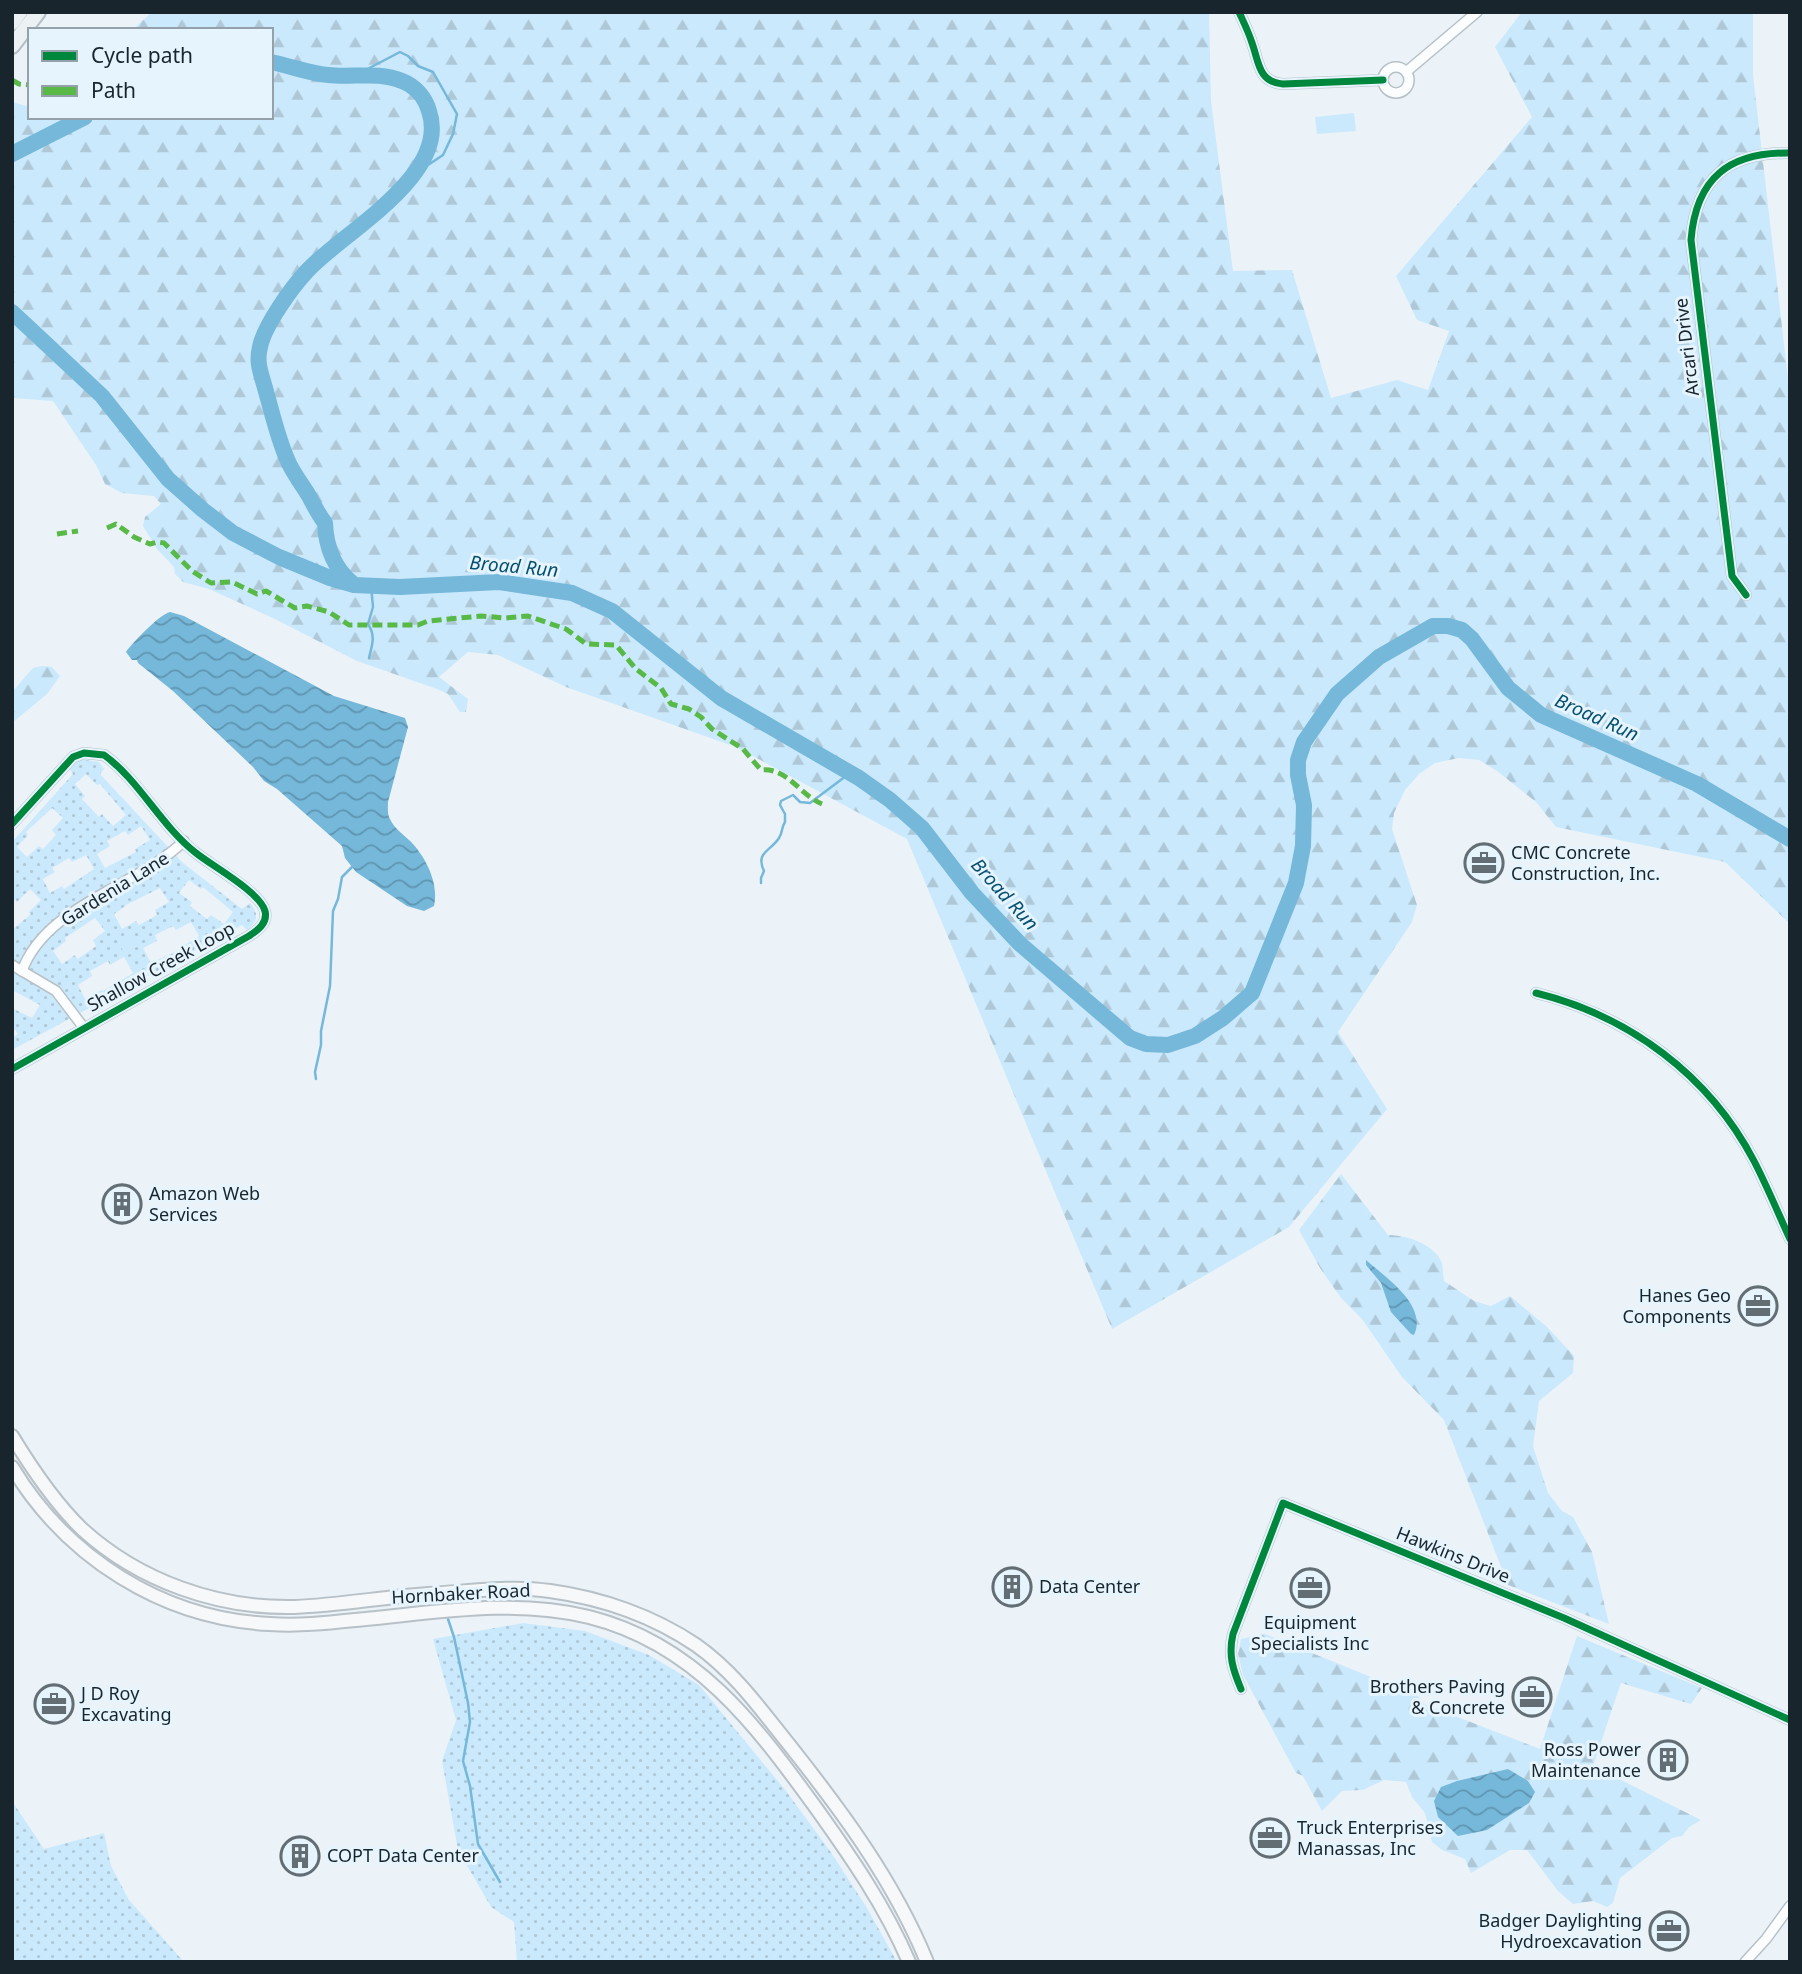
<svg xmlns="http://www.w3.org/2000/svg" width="1802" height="1974" font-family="'Noto Sans',sans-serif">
<defs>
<pattern id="grass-dots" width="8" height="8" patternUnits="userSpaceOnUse" patternTransform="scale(1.75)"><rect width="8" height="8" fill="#cbe9fc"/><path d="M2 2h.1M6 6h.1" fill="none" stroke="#aec8d8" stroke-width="1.8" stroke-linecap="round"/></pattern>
<pattern id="forest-firs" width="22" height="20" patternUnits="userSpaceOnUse" patternTransform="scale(1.75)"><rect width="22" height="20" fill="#cbe9fc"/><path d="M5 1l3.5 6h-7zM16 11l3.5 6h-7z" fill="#aec8d8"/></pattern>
<pattern id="water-waves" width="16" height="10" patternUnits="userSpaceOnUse" patternTransform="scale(1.75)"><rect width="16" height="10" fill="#75b8da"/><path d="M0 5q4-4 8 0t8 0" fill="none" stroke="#5f95b1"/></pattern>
</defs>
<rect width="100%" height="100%" fill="#ebf3f8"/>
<!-- grass -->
<g fill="url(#grass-dots)" fill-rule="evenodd">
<path d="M80,759L99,762L104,769L100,774L183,863L242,909L250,903C259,914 258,921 247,930L242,925L12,1050V1038L18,1034L12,1026V1008L32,1018L40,1005L12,990V930L31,914L29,912L41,900L30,889L17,902L14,899L12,900V842L73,774L69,768ZM86,774L97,785L100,784L126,815L113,826L102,814L99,817L82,799L85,796L75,784ZM52,808L63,818L52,830L56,835L43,849L39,846L27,857L17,847L28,835L26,832ZM141,826L150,840L135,849L136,852L105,868L97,854L110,846L107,841L125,831L128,835ZM86,855L94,869L64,889L62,886L50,893L43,879L55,872L52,868L69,858L72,862ZM189,880L201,889L203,887L233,912L224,924L211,915L207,919L190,906L192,902L179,893ZM160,888L169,902L155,910L157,915L139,925L136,921L122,929L114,914L128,904ZM95,918L105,931L93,940L96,946L78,959L75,955L62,964L53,951L66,941L65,938ZM191,922L199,936L183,946V948L151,963L143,948L157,941L155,935L173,926L176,930ZM124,957L133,973L103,991L102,990L85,999L78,985L92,976L90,971L108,961L110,965Z"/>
<path d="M523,1623L585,1631L649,1655L699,1685L786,1791L830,1851L867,1908L897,1962H517L514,1922L491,1907L458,1850L442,1761L456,1720L433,1639Z"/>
<path d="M12,1801L44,1849L104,1833L111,1866L129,1900L184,1962H12Z"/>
</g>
<!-- forest -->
<g fill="url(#forest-firs)">
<path d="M152,12H1209L1211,101L1233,271L1292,270L1331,398L1397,380L1428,390L1449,331L1417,320L1396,276L1532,117L1495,47L1522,12H1753V75L1790,396V924L1725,862L1556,827L1536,802L1497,771L1479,760L1459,758L1435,763L1419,774L1405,790L1394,813L1392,829L1417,905L1412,922L1338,1032L1387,1109L1289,1227L1112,1329L907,839L736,747L566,687L498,655L468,652L439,677L468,699L466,712H460L448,694L437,689L357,661L273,618L209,589L183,582L175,574L174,567L157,549L143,526L145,517L161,504L154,496L122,493L105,484L96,465L53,401L12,398V102L30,107V117H271V30H132Z"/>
<path d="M42,666L52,667L60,676L47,694L12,723V692L33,668Z"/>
<path d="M1341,1174L1388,1235C1407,1235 1434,1244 1442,1263C1443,1268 1443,1276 1444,1281L1474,1301L1491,1306L1510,1296L1547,1327L1574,1356L1573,1373L1539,1401L1533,1446L1548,1493L1562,1511L1573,1517L1592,1552L1609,1624L1508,1585L1444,1420L1402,1377L1362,1319L1341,1298L1320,1268L1299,1230Z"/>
<path d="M1265,1634L1403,1690L1415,1687L1416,1693L1424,1704L1540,1749L1577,1636L1702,1688L1691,1704L1621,1683L1593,1766L1701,1820L1689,1827L1682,1836L1672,1838L1620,1878L1613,1903L1607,1907L1593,1901L1573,1904L1558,1891L1527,1850H1510L1471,1873L1465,1859L1442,1850L1432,1842L1425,1813L1412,1797L1406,1782L1384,1780L1363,1790L1342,1791L1322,1811L1303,1776L1296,1773L1243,1675L1238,1654L1241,1639Z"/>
</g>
<!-- green -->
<g fill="#cbe9fc">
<path d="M1354,113L1356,131L1317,134L1315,117Z"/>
<path d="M132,934L138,944L124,952L118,943Z"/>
</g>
<!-- water -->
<g fill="url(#water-waves)">
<path d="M170,612L184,616L334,696L405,718L408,727L388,802C388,808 387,814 390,819C394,829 406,836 413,844C427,860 439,884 434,906L424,911L407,906L356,872L345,858L342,846L277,789L264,781L253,767L173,691L138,663L137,660H132L126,652C132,643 160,614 170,612Z"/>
<path d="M1366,1260C1385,1277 1428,1305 1414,1335L1411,1334L1391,1312L1381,1283L1366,1265Z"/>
<path d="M1508,1769L1528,1781L1535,1792L1529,1803L1487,1830L1458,1836L1438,1817L1434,1801L1441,1787L1457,1781Z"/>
</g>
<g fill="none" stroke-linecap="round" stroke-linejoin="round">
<!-- stream -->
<g stroke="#75b8da" stroke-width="2.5">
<path d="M356,75L400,52L408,56L418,66L433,72L457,114L453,134L443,155L416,173"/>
<path d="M369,658C372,645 376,636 368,624L373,607L371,586"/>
<path d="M761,883V878L764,871C755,852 771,851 779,838C783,832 781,828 785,822V814L780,805L781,801L793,795L800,802L810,803L850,773"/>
<path d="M316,1079L315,1072L321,1045V1031L330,986L333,911L338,899L342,877L352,867"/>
<path d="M448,1619L454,1637L468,1703L470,1722L463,1761L470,1786L478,1844L500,1882"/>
</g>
<!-- river -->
<g stroke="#75b8da" stroke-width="16">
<path d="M271,62C291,66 308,73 328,75C352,78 378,71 402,81C415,86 425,97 429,111C451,175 343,232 307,271C292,287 264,326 260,347C256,363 261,373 265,388C272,412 277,436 287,459C292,472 302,484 309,496C314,505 318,514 325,523C326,547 334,568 352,583"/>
<path d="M12,154L85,117"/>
<path d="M12,312L102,396L168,479L203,510L233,533L279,557L330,578L354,585L400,587L499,582L572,593L612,611L721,698L859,778L890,800L922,828L972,893L1020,944L1130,1038L1146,1044L1168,1045L1195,1036L1223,1018L1252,993L1296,883L1303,846L1304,805L1298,775V760L1304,742L1337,694L1379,657L1433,626H1448L1462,630L1472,639L1508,688L1541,715L1697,784L1790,839"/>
</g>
<!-- minor casing -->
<g stroke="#b7c1c7" stroke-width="12">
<g id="minor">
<path d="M1239,12C1244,23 1249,33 1252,43C1259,62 1258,82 1283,84L1383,80"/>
<circle cx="1396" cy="80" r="13"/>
<path d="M1406,72L1477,12"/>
<path d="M1746,595L1732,576L1691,240C1696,178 1729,152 1790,153"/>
<path d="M12,824L73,757L84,753L104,755C139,780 161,826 196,853C212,866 260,892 265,911C268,923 258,930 249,936L12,1069"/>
<path d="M12,965L56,991L84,1028"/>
<path d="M22,971C46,905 137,887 184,841"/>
<path d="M1536,993C1629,1016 1709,1075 1754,1161C1767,1186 1778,1213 1790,1239"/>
<path d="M1241,1689C1233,1670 1228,1655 1233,1634L1283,1503L1564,1618L1790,1720"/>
<path d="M1745,1962L1766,1939L1790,1906"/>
</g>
</g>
<!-- secondary casing -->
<g stroke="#b7c1c7" stroke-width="16">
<g id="secondary">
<path d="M12,1436C32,1469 54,1502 82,1529C139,1581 218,1609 295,1607C340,1605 384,1597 428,1594C468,1592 510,1585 550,1591C601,1598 653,1616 696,1645C733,1671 759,1707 787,1742C841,1810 894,1881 927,1962"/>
<path d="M12,1467C67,1558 163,1619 270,1624C298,1626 327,1623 355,1620C433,1613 512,1598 589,1617C696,1644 755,1724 816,1808C851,1857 885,1906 909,1962"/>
</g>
</g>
<!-- trunk casing -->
<g stroke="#b5bfc5" stroke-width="18">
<g id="trunk">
<path d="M12,23L20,12"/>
<path d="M12,46L38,12"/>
</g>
</g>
<!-- minor -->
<use href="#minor" stroke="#fcfdfe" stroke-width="9"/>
<!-- secondary -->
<use href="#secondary" stroke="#f6f8fa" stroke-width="12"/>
<!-- trunk -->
<use href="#trunk" stroke="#ecf1f4" stroke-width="14"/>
<!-- quiet -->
<g stroke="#58b947" stroke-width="5" stroke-dasharray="10 5" stroke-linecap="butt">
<path d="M12,80L19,84L30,85"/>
<path d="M107,528L116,524L134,537L150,544L158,542L164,543L192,571L211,583L232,582L257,594L266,591L295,608L307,606L329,612L349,625H418L428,621L481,616L505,618L528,616L566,629L586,644L616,645L636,669L661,688L671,704L689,709L701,717L712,729L743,749L761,770C787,767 800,795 822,804"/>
<path d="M57,534L78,531"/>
</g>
<!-- cycleway casing -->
<g stroke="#e6f4fd" stroke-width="11">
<g id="cycleway">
<path d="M1239,12C1244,23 1249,33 1252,43C1259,62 1258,82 1283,84L1383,80"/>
<path d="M1746,595L1732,576L1691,240C1696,178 1729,152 1790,153"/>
<path d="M12,824L73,757L84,753L104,755C139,780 161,826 196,853C212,866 260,892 265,911C268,923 258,930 249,936L12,1069"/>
<path d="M1536,993C1629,1016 1709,1075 1754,1161C1767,1186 1778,1213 1790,1239"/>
<path d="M1241,1689C1233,1670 1228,1655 1233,1634L1283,1503L1564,1618L1790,1720"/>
</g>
</g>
<!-- cycleway -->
<use href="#cycleway" stroke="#00873e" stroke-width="7"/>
</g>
<!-- icons -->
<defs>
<g id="office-ring" transform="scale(2.0125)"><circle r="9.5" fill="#e6f4fd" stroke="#626d74" stroke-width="1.5"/><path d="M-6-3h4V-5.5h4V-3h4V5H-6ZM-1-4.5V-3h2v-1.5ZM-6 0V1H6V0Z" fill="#626d74"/></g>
<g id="building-ring" transform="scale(2.0125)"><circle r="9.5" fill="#e6f4fd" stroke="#626d74" stroke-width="1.5"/><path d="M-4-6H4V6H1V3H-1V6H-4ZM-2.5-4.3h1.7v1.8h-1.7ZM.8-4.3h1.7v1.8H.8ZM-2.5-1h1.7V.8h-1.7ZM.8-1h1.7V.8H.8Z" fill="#626d74"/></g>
</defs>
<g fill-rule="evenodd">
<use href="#office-ring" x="1484" y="863"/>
<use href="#building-ring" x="122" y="1204"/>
<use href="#office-ring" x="1758" y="1306"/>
<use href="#building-ring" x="1012" y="1587"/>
<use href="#office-ring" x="1310" y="1588"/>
<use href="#office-ring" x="1532" y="1697"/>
<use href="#office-ring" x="54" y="1704"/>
<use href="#building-ring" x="1668" y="1760"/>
<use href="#office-ring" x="1270" y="1838"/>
<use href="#building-ring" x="300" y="1856"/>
<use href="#office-ring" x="1669" y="1931"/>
</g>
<g text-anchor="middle" stroke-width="6" stroke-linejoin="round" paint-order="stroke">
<!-- street labels -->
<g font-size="18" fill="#18252d" stroke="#e6f4fd">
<text transform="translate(1687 347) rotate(-97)" y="6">Arcari Drive</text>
<text transform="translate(115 889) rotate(-32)" y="6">Gardenia Lane</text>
<text transform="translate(161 967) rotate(-29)" y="6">Shallow Creek Loop</text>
<text transform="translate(1453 1555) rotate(22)" y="6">Hawkins Drive</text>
<text transform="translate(461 1594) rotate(-3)" y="6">Hornbaker Road</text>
</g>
<!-- poi labels -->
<g font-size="18" fill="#18252d" stroke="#e6f4fd" text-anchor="start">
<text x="1511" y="859">CMC Concrete<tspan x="1511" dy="21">Construction, Inc.</tspan></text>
<text x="149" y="1200">Amazon Web<tspan x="149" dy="21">Services</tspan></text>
<text x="1731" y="1302" text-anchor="end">Hanes Geo<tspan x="1731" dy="21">Components</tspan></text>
<text x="1039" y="1593">Data Center</text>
<text x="1310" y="1629" text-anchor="middle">Equipment<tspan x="1310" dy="21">Specialists Inc</tspan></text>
<text x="1505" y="1693" text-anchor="end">Brothers Paving<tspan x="1505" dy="21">&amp; Concrete</tspan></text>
<text x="81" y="1700">J D Roy<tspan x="81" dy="21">Excavating</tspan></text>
<text x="1641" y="1756" text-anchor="end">Ross Power<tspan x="1641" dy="21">Maintenance</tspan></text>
<text x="1297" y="1834">Truck Enterprises<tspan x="1297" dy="21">Manassas, Inc</tspan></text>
<text x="327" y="1862">COPT Data Center</text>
<text x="1642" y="1927" text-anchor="end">Badger Daylighting<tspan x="1642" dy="21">Hydroexcavation</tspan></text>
</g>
<!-- water labels -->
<g font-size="19" font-style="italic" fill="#055071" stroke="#e6f4fd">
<text transform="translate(514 566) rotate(5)" y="7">Broad Run</text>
<text transform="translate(1597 717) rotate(24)" y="7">Broad Run</text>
<text transform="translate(1005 894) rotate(48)" y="7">Broad Run</text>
</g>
</g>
<!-- border -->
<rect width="1802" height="1974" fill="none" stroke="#18252d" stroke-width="28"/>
<!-- legend -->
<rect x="28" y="28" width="245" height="91" fill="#e6f4fd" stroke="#94a1aa" stroke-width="2"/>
<rect x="42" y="51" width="35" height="10" fill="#00873e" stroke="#94a1aa" stroke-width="2"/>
<text x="91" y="63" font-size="21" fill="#18252d">Cycle path</text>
<rect x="42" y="86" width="35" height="10" fill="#58b947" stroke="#94a1aa" stroke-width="2"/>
<text x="91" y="98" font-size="21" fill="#18252d">Path</text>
</svg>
